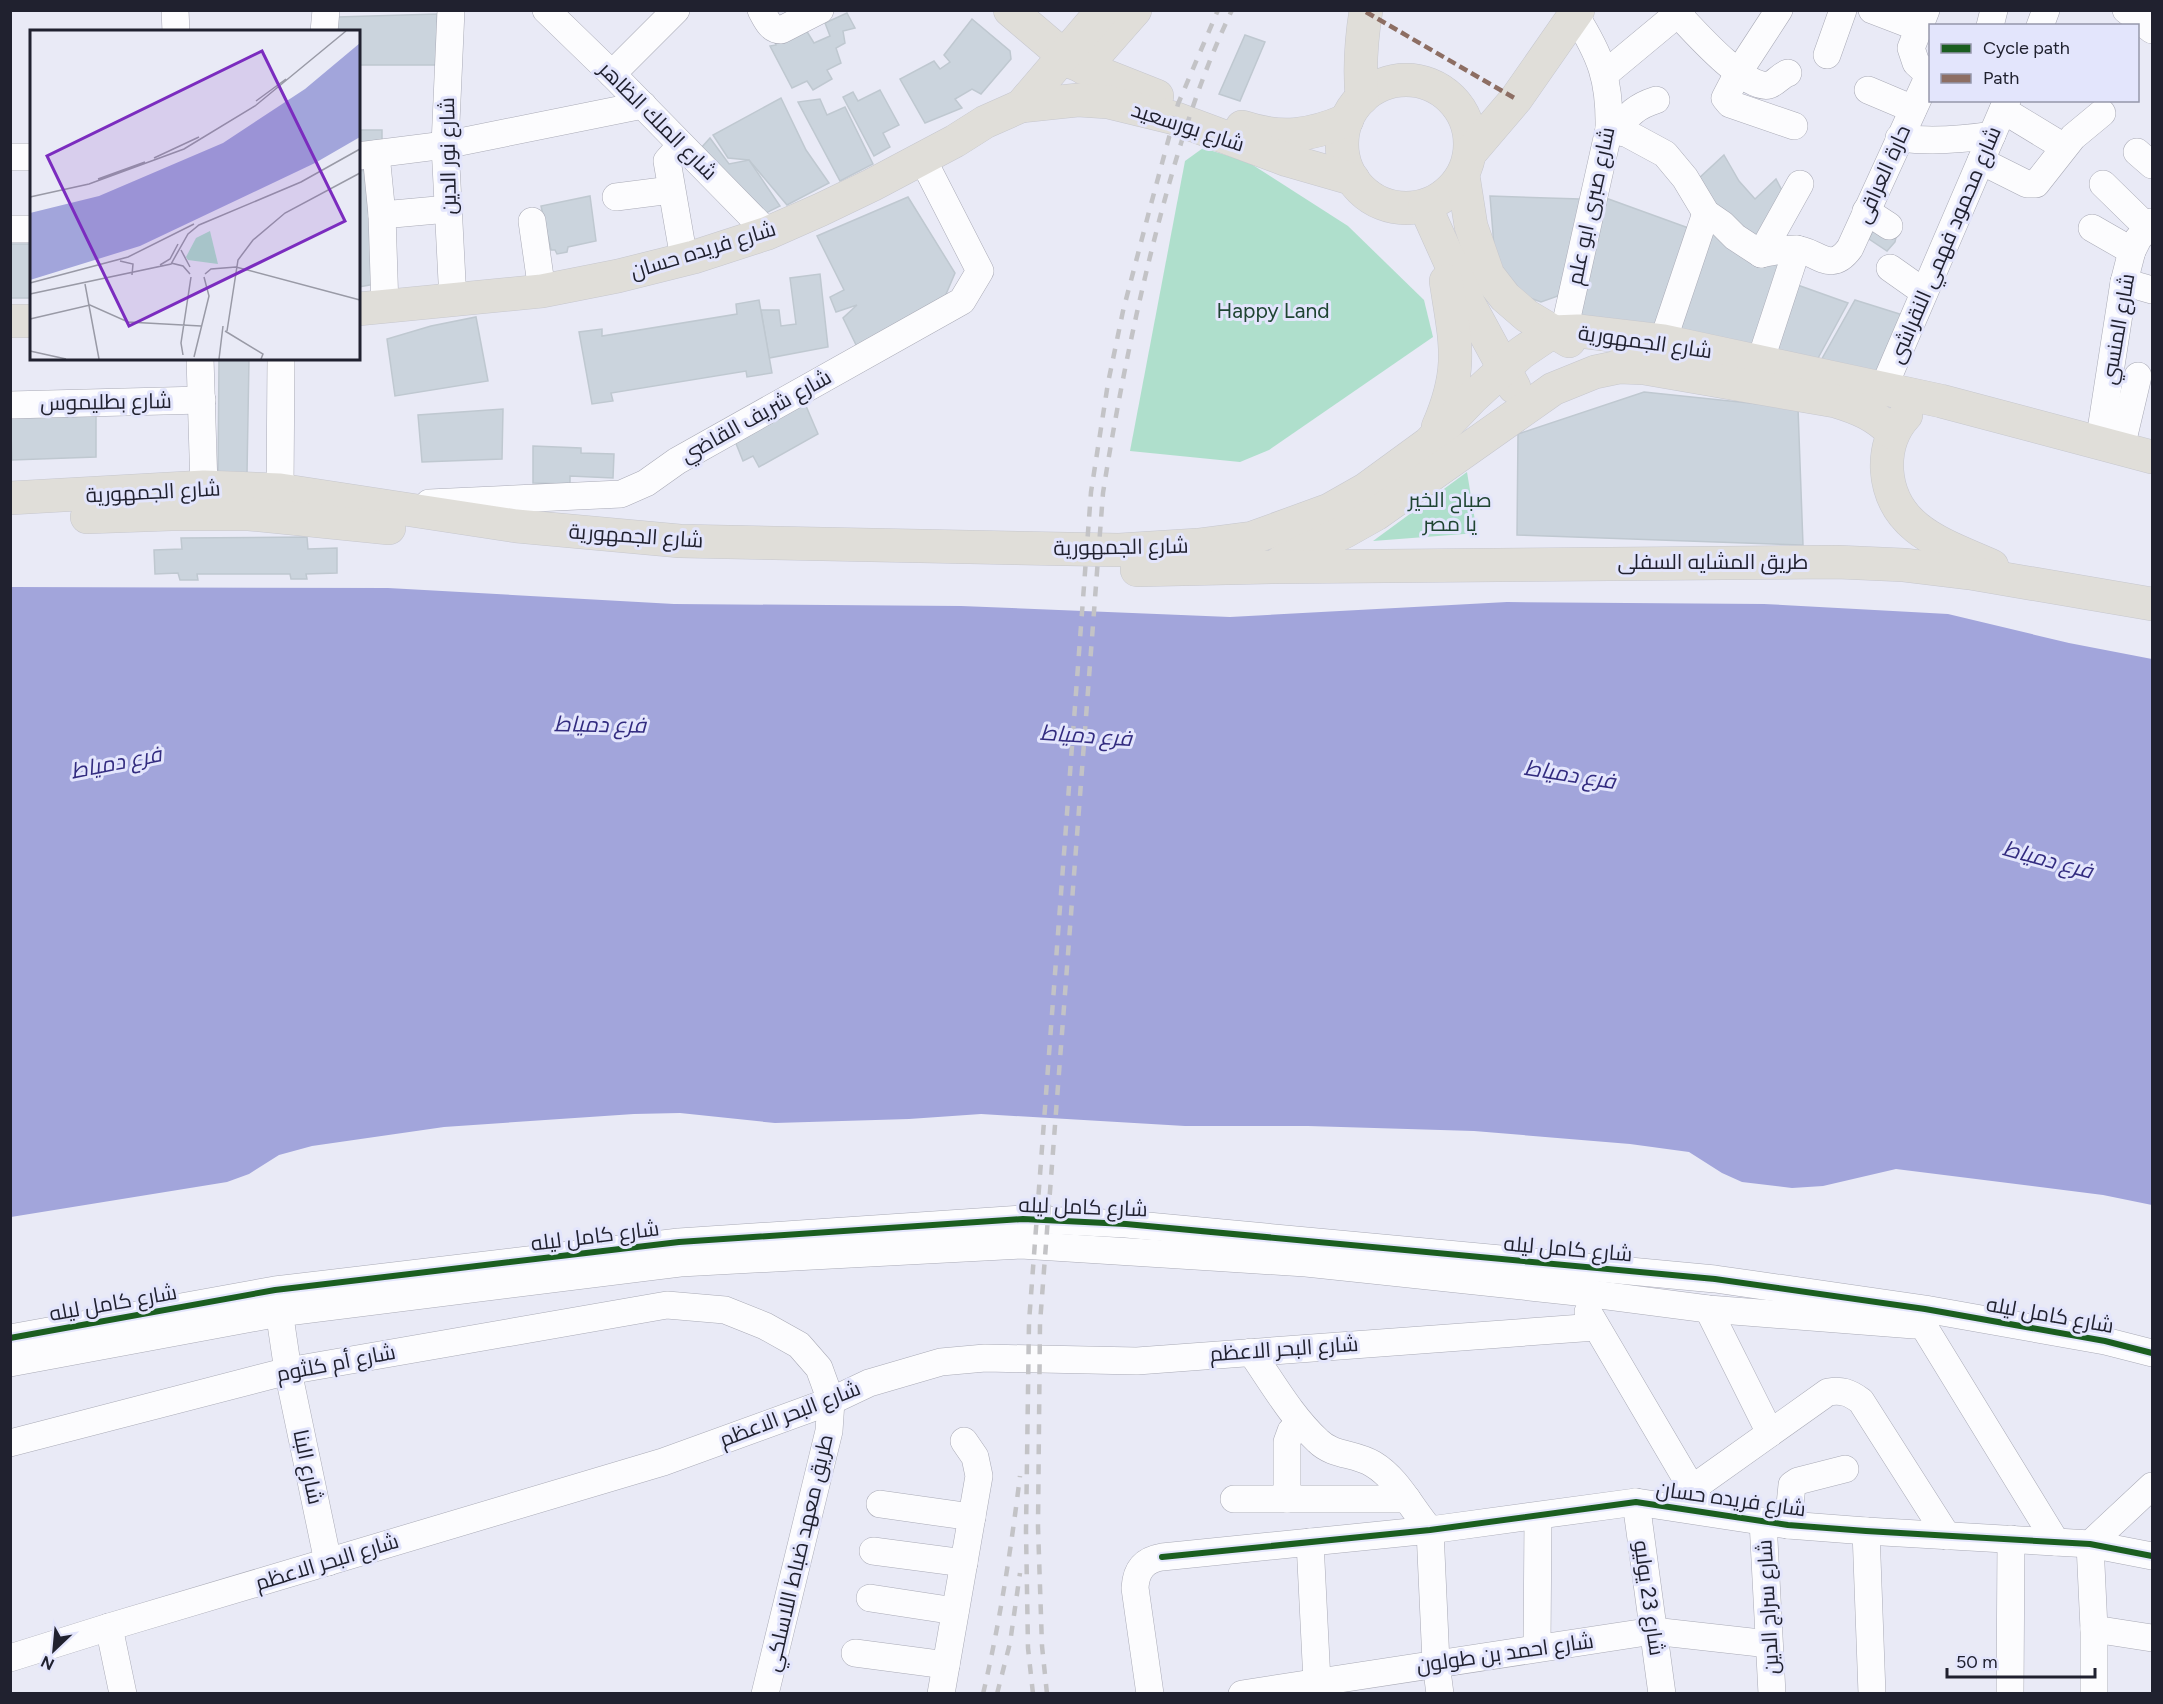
<svg xmlns="http://www.w3.org/2000/svg" width="2163" height="1704" font-family="Figtree,Cairo,sans-serif">
<rect width="100%" height="100%" fill="#e9eaf6"/>
<!-- green -->
<g fill="#afdfcc">
<path d="M1203,148L1248,162L1348,226L1424,300L1433,337L1269,450L1240,462L1130,451L1185,161Z"/>
<path d="M1467,472L1477,533L1373,541Z"/>
</g>
<!-- water -->
<path fill="#a2a5db" d="M11,587L388,588L674,604L961,606L1230,617L1507,602L1764,604L1948,614L2069,643L2152,659V1205L2103,1195L1896,1169L1823,1186L1792,1188L1742,1182L1722,1173L1689,1152L1630,1144L1474,1131L1308,1126H1185L981,1114L909,1119L775,1123L680,1113L634,1114L444,1127L312,1146L279,1155L249,1174L227,1182L11,1217Z"/>
<!-- building -->
<g fill="#cbd4dd" stroke="#bfc8d0" stroke-width="1.5">
<path d="M847,13L855,28L843,31L845,43L836,48L841,63L827,70L832,79L813,90L807,81L792,88L770,46L776,45L772,32L803,25L814,43L830,36L825,23Z"/>
<path d="M437,14L440,65H358V32H337V17Z"/>
<path d="M972,19L1010,51L1011,59L981,94L972,89L955,99L962,108L925,123L900,79L934,61L940,69L950,62L944,55Z"/>
<path d="M1245,35L1265,42L1240,101L1219,94Z"/>
<path d="M880,90L899,125L883,133L890,147L874,156L843,97L853,92L858,101Z"/>
<path d="M781,98L806,150L829,183L787,205L749,160L728,158L713,135Z"/>
<path d="M820,99L827,115L845,107L873,164L840,181L798,102Z"/>
<path d="M358,130H382V147L358,155Z"/>
<path d="M710,138L729,164L749,160L780,206L754,219L693,157Z"/>
<path d="M1724,155L1739,181L1755,199L1776,179L1785,196L1777,225L1749,240L1716,213L1696,181Z"/>
<path d="M369,170L382,283L358,287V171Z"/>
<path d="M590,196L596,241L568,247L567,252L557,254L555,250H551L541,206Z"/>
<path d="M1490,196L1580,199L1565,285L1558,296L1541,302L1530,298L1522,292L1495,259Z"/>
<path d="M908,197L955,273L941,306L859,351L843,318L857,305L836,312L830,297L844,290L817,236Z"/>
<path d="M1603,197L1694,230L1659,331L1579,321Z"/>
<path d="M1877,222L1897,233L1895,242L1887,251L1869,239Z"/>
<path d="M1707,229L1794,249L1756,355L1670,333Z"/>
<rect x="10" y="244" width="22" height="54"/>
<path d="M820,274L828,347L769,358L761,310H779L781,326L796,324L790,278Z"/>
<path d="M1792,283L1848,303L1817,360L1768,354Z"/>
<path d="M759,300L772,373L747,377L746,371L611,393L613,401L592,404L579,332L602,329V336L737,314L736,304Z"/>
<path d="M1855,300L1906,316L1877,376L1819,364Z"/>
<path d="M476,317L488,381L395,396L387,339L431,326Z"/>
<path d="M219,358H249L247,474H218Z"/>
<path d="M1644,392L1798,408L1803,545L1517,535L1518,434Z"/>
<path d="M803,399L818,434L759,467L753,456L743,461L733,436Z"/>
<path d="M503,409L502,459L422,462L418,415Z"/>
<path d="M10,410H96V457L12,460Z"/>
<path d="M533,446L581,448V453L614,454L613,478L570,476V484L533,483Z"/>
<path d="M307,537L308,549L337,548V573L306,574L307,579H291L290,574H197L198,580H180L178,573L155,574L154,550L182,549L181,538Z"/>
</g>
<g fill="none" stroke-linecap="round" stroke-linejoin="round">
<!-- minor casing -->
<g stroke="#a9aab6" stroke-width="28">
<g id="minor">
<path d="M175,10L176,32"/>
<path d="M451,10L445,145L453,301"/>
<path d="M546,10L612,74L768,233"/>
<path d="M761,10C766,19 770,30 781,30L820,10"/>
<path d="M1779,10L1738,73L1725,98L1730,104L1794,126"/>
<path d="M1872,10L1919,28"/>
<path d="M1926,10L1911,48L1916,63L1929,75"/>
<path d="M2126,10L2152,30"/>
<path d="M1678,14C1693,30 1747,91 1769,85C1776,83 1781,75 1788,73"/>
<path d="M1990,26L1994,10"/>
<path d="M2040,26L2046,10"/>
<path d="M324,32L326,10"/>
<path d="M1827,55L1843,10"/>
<path d="M612,74L676,10"/>
<path d="M1605,74L1682,10"/>
<path d="M1868,90L1913,109"/>
<path d="M2003,110L2064,147"/>
<path d="M1609,129L1628,134L1665,154L1685,178L1706,213L1722,224L1735,237L1761,254C1771,252 1783,249 1794,249C1816,249 1830,276 1850,248L1929,75"/>
<path d="M1617,131C1628,114 1637,106 1656,100"/>
<path d="M1899,138C1931,142 1960,140 1992,135"/>
<path d="M681,145L667,161L684,259"/>
<path d="M2137,152L2152,165"/>
<path d="M376,154L382,215L385,307"/>
<path d="M358,156L445,145L643,105"/>
<path d="M10,157H32"/>
<path d="M1981,161L2027,184H2036L2073,137L2102,113"/>
<path d="M2103,184L2148,228"/>
<path d="M616,197L671,190"/>
<path d="M1866,211L1889,226"/>
<path d="M382,215L448,209"/>
<path d="M532,221L542,291"/>
<path d="M2092,228L2132,251"/>
<path d="M10,229H32"/>
<path d="M1761,254L1800,184"/>
<path d="M1890,268L1924,292"/>
<path d="M2124,282L2152,290"/>
<path d="M1564,331L1609,129C1610,80 1601,56 1575,15"/>
<path d="M1663,341L1706,213"/>
<path d="M200,358L204,487"/>
<path d="M1760,362L1797,249"/>
<path d="M1883,389L2007,100"/>
<path d="M10,405L202,400"/>
<path d="M2099,443L2124,282L2132,251L2138,239L2152,222"/>
<path d="M2121,448L2138,376"/>
<path d="M280,490L281,358"/>
<path d="M429,503L621,494L646,483L677,461L962,301L980,271L922,158"/>
<path d="M277,1297L288,1371L328,1562"/>
<path d="M1708,1309L1770,1433"/>
<path d="M1588,1312L1701,1504"/>
<path d="M1923,1325L2056,1542"/>
<path d="M10,1338L275,1290L679,1242L1023,1219L1126,1224L1715,1279L1925,1309L2105,1341L2152,1353"/>
<path d="M1251,1352C1272,1382 1291,1416 1318,1441C1333,1456 1355,1453 1373,1464C1398,1479 1411,1508 1430,1530L1436,1663L1440,1694"/>
<path d="M10,1363L279,1313L680,1263L1021,1245L1306,1263L1577,1292L1708,1309L1914,1325"/>
<path d="M10,1443L288,1371L667,1305L725,1310L765,1326L799,1345L819,1368L831,1401L829,1431L765,1694"/>
<path d="M1693,1488L1828,1392C1842,1390 1849,1392 1861,1401L1947,1536"/>
<path d="M1234,1499H1407"/>
<path d="M1287,1499V1442L1291,1431L1300,1423"/>
<path d="M1636,1502L1662,1694"/>
<path d="M880,1504L972,1517"/>
<path d="M1763,1521L1772,1694"/>
<path d="M1788,1525L1792,1485L1798,1481L1845,1469"/>
<path d="M1866,1531L1872,1694"/>
<path d="M1310,1542L1317,1682"/>
<path d="M873,1551L964,1563"/>
<path d="M870,1598L955,1611"/>
<path d="M109,1627L123,1694"/>
<path d="M2094,1629L2152,1638"/>
<path d="M1537,1648L1538,1516"/>
<path d="M855,1653L946,1665"/>
<path d="M10,1658L109,1627L663,1462L831,1401L869,1383L941,1362L985,1358L1137,1361L1596,1327"/>
<path d="M941,1694L979,1476L975,1457L964,1441"/>
<path d="M1150,1694L1135,1588C1136,1570 1144,1560 1162,1557L1430,1530L1636,1502L1788,1525L1866,1531L2090,1544L2152,1556"/>
<path d="M1242,1694L1653,1631L1769,1644"/>
<path d="M2010,1694L2011,1539"/>
<path d="M2094,1694V1629L2090,1544L2152,1486"/>
</g>
</g>
<!-- major casing -->
<g stroke="#c6c7ce" stroke-width="34">
<g id="major">
<path d="M1010,10L1071,62L1157,96"/>
<path d="M1084,68L1135,10"/>
<circle cx="1406" cy="144" r="64"/>
<path d="M1362,98C1359,67 1361,41 1366,10"/>
<path d="M1021,106L1103,10"/>
<path d="M1242,127C1281,140 1310,136 1347,120"/>
<path d="M1470,153L1516,99L1578,10"/>
<path d="M1463,175L1471,226L1488,275L1505,297L1527,316L1569,341"/>
<path d="M1425,206L1469,304L1514,387"/>
<path d="M358,309L542,291L618,276L694,257L768,233L820,210L872,185L955,141L985,122L1021,106L1078,100L1108,102L1174,118L1287,160L1353,179"/>
<path d="M10,321H32"/>
<path d="M1906,415C1892,430 1886,450 1887,470C1891,530 1945,545 1992,566"/>
<path d="M1438,427C1464,368 1455,341 1446,281"/>
<path d="M10,498L204,487L280,490L516,526L680,541L1119,550L1198,545L1252,538L1329,510L1366,489L1429,443L1472,398L1521,353L1552,332L1578,331L1663,341L1941,401L2152,457"/>
<path d="M87,517L171,514H249L389,528"/>
<path d="M1281,562L1344,532L1376,514L1553,389L1595,372L1619,367L1644,368L1835,401C1858,408 1876,415 1893,433"/>
<path d="M1137,570L1271,567L1837,562L1904,565L1970,573L2152,604"/>
</g>
</g>
<!-- minor -->
<use href="#minor" stroke="#fcfcfe" stroke-width="27"/>
<!-- major -->
<use href="#major" stroke="#e0ded9" stroke-width="33"/>
<!-- rail -->
<g stroke="#c3c3c6" stroke-width="4.5" stroke-dasharray="10 10" stroke-linecap="butt">
<path d="M983,1694C1000,1622 1011,1549 1020,1476"/>
<path d="M997,1694L1010,1643L1020,1573"/>
<path d="M1033,1694L1028,1648L1026,1531L1029,1322L1091,492L1108,383L1123,311L1150,208L1178,104L1218,10"/>
<path d="M1047,1694L1042,1646L1038,1527L1040,1323L1103,493C1117,403 1135,314 1158,225C1177,152 1199,79 1232,10"/>
</g>
<!-- quiet -->
<path stroke="#8d6e63" stroke-width="4.5" stroke-dasharray="9 4.5" stroke-linecap="butt" d="M1366,12L1516,99"/>
<!-- cycleway casing -->
<g stroke="#e3e5fc" stroke-width="10">
<g id="cycleway">
<path d="M10,1338L275,1290L679,1242L1023,1219L1126,1224L1715,1279L1925,1309L2105,1341L2152,1353"/>
<path d="M1162,1557L1430,1530L1636,1502L1788,1525L1866,1531L2090,1544L2152,1556"/>
</g>
</g>
<!-- cycleway -->
<use href="#cycleway" stroke="#1b5e20" stroke-width="6"/>
</g>
<g text-anchor="middle" stroke-width="6" stroke-linejoin="round" paint-order="stroke">
<!-- street labels -->
<g font-size="21" fill="#20212f" stroke="#e3e5fc">
<text transform="translate(658 121) rotate(45)" y="7">شارع الملك الظاهر</text>
<text transform="translate(1188 127) rotate(18)" y="7">شارع بورسعيد</text>
<text transform="translate(448 156) rotate(-91)" y="7">شارع نور الدين</text>
<text transform="translate(1883 174) rotate(-66)" y="7">حارة العراقى</text>
<text transform="translate(1591 206) rotate(-78)" y="7">شارع صبرى ابو علم</text>
<text transform="translate(1945 245) rotate(-67)" y="7">شارع محمود فهمي النقراشى</text>
<text transform="translate(703 250) rotate(-17)" y="7">شارع فريده حسان</text>
<text transform="translate(2118 329) rotate(-80)" y="7">شارع المنسي</text>
<text transform="translate(1645 342) rotate(8)" y="7">شارع الجمهورية</text>
<text transform="translate(106 402) rotate(-1)" y="7">شارع بطليموس</text>
<text transform="translate(756 416) rotate(-29)" y="7">شارع شريف القاضي</text>
<text transform="translate(153 492) rotate(-3)" y="7">شارع الجمهورية</text>
<text transform="translate(636 536) rotate(4)" y="7">شارع الجمهورية</text>
<text transform="translate(1121 547) rotate(-1)" y="7">شارع الجمهورية</text>
<text x="1713" y="569">طريق المشايه السفلى</text>
<text transform="translate(1083 1207) rotate(2)" y="7">شارع كامل ليله</text>
<text transform="translate(595 1236) rotate(-7)" y="7">شارع كامل ليله</text>
<text transform="translate(1568 1249) rotate(5)" y="7">شارع كامل ليله</text>
<text transform="translate(113 1303) rotate(-10)" y="7">شارع كامل ليله</text>
<text transform="translate(2050 1315) rotate(10)" y="7">شارع كامل ليله</text>
<text transform="translate(1284 1349) rotate(-4)" y="7">شارع البحر الاعظم</text>
<text transform="translate(336 1363) rotate(-11)" y="7">شارع أم كلثوم</text>
<text transform="translate(790 1414) rotate(-21)" y="7">شارع البحر الاعظم</text>
<text transform="translate(308 1467) rotate(78)" y="7">شارع البنا</text>
<text transform="translate(1731 1499) rotate(8)" y="7">شارع فريده حسان</text>
<text transform="translate(799 1553) rotate(-77)" y="7">طريق معهد ضباط اللاسلكي</text>
<text transform="translate(327 1562) rotate(-17)" y="7">شارع البحر الاعظم</text>
<text transform="translate(1649 1598) rotate(82)" y="7">شارع 23 يوليو</text>
<text transform="translate(1768 1607) rotate(-93)" y="7">شارع سراج الدين</text>
<text transform="translate(1505 1653) rotate(-8)" y="7">شارع احمد بن طولون</text>
</g>
<!-- park labels -->
<g font-size="21" fill="#1f4532" stroke="#e3e5fc">
<text x="1273" y="318">Happy Land</text>
<text x="1450" y="507">صباح الخير<tspan x="1450" dy="24">يا مصر</tspan></text>
</g>
<!-- water labels -->
<g font-size="22" font-style="italic" fill="#322b7f" stroke="#e3e5fc">
<text transform="translate(600 724) rotate(1)" y="8">فرع دمياط</text>
<text transform="translate(1086 735) rotate(4)" y="8">فرع دمياط</text>
<text transform="translate(116 762) rotate(-11)" y="8">فرع دمياط</text>
<text transform="translate(1570 774) rotate(9)" y="8">فرع دمياط</text>
<text transform="translate(2048 859) rotate(15)" y="8">فرع دمياط</text>
</g>
</g>
<!-- overview -->
<g transform="translate(30 30)">
<rect width="330" height="330" fill="#e9eaf6"/>
<path d="M180,201L188,234L158,230L156,227L166,208Z" fill="#afdfcc"/>
<path d="M330,13V107L285,133L110,216L0,250V183L69,166L193,113L275,59Z" fill="#a2a5db"/>
<path fill="none" stroke="#999aa6" stroke-width="1.5" d="M226,71L256,49M124,128L169,107M68,149L115,132M0,167L59,154L154,119L225,76L316,1M151,220L160,237M90,231L103,234L102,245M141,233L153,236L160,244M130,235L140,229L148,214M175,244L181,239L206,237L330,270M0,253L98,227L164,194M55,254L69,329M0,264L141,234L158,204L169,195L271,152L330,119M0,289L60,275L98,292L171,296M195,301L233,324L231,329M197,301L208,230L223,210L255,183L330,143M0,321L36,329M153,325L151,313L161,247M164,327L179,266L174,247M189,329L193,296"/>
<path fill="#7b2cbf" fill-opacity="0.15" stroke="#7b2cbf" stroke-width="3" d="M232,21L315,191L99,296L17,126Z"/>
<rect width="330" height="330" fill="none" stroke="#20212f" stroke-width="3"/>
</g>
<!-- border -->
<rect width="2163" height="1704" fill="none" stroke="#20212f" stroke-width="24"/>
<!-- legend -->
<rect x="1929" y="24" width="210" height="78" fill="#e3e5fc" stroke="#9597aa" stroke-width="1.5"/>
<rect x="1941" y="44" width="30" height="9" fill="#1b5e20" stroke="#9597aa" stroke-width="1.5"/>
<text x="1983" y="54" font-size="18" fill="#20212f">Cycle path</text>
<rect x="1941" y="74" width="30" height="9" fill="#8d6e63" stroke="#9597aa" stroke-width="1.5"/>
<text x="1983" y="84" font-size="18" fill="#20212f">Path</text>
<!-- north arrow -->
<g transform="translate(54 1650) rotate(206)" stroke="#e3e5fc" stroke-width="4.5" paint-order="stroke">
<path d="M0-4.5L10 22L0 15L-10 22Z" fill="#20212f"/>
<text y="-9" font-size="16" font-weight="bold" text-anchor="middle" fill="#20212f">N</text>
</g>
<!-- scale -->
<path d="M1947 1668v9h148v-9" fill="none" stroke="#20212f" stroke-width="3"/>
<text x="1956" y="1668" font-size="18" fill="#20212f" stroke="#e3e5fc" stroke-width="4.5" paint-order="stroke">50 m</text>
</svg>
